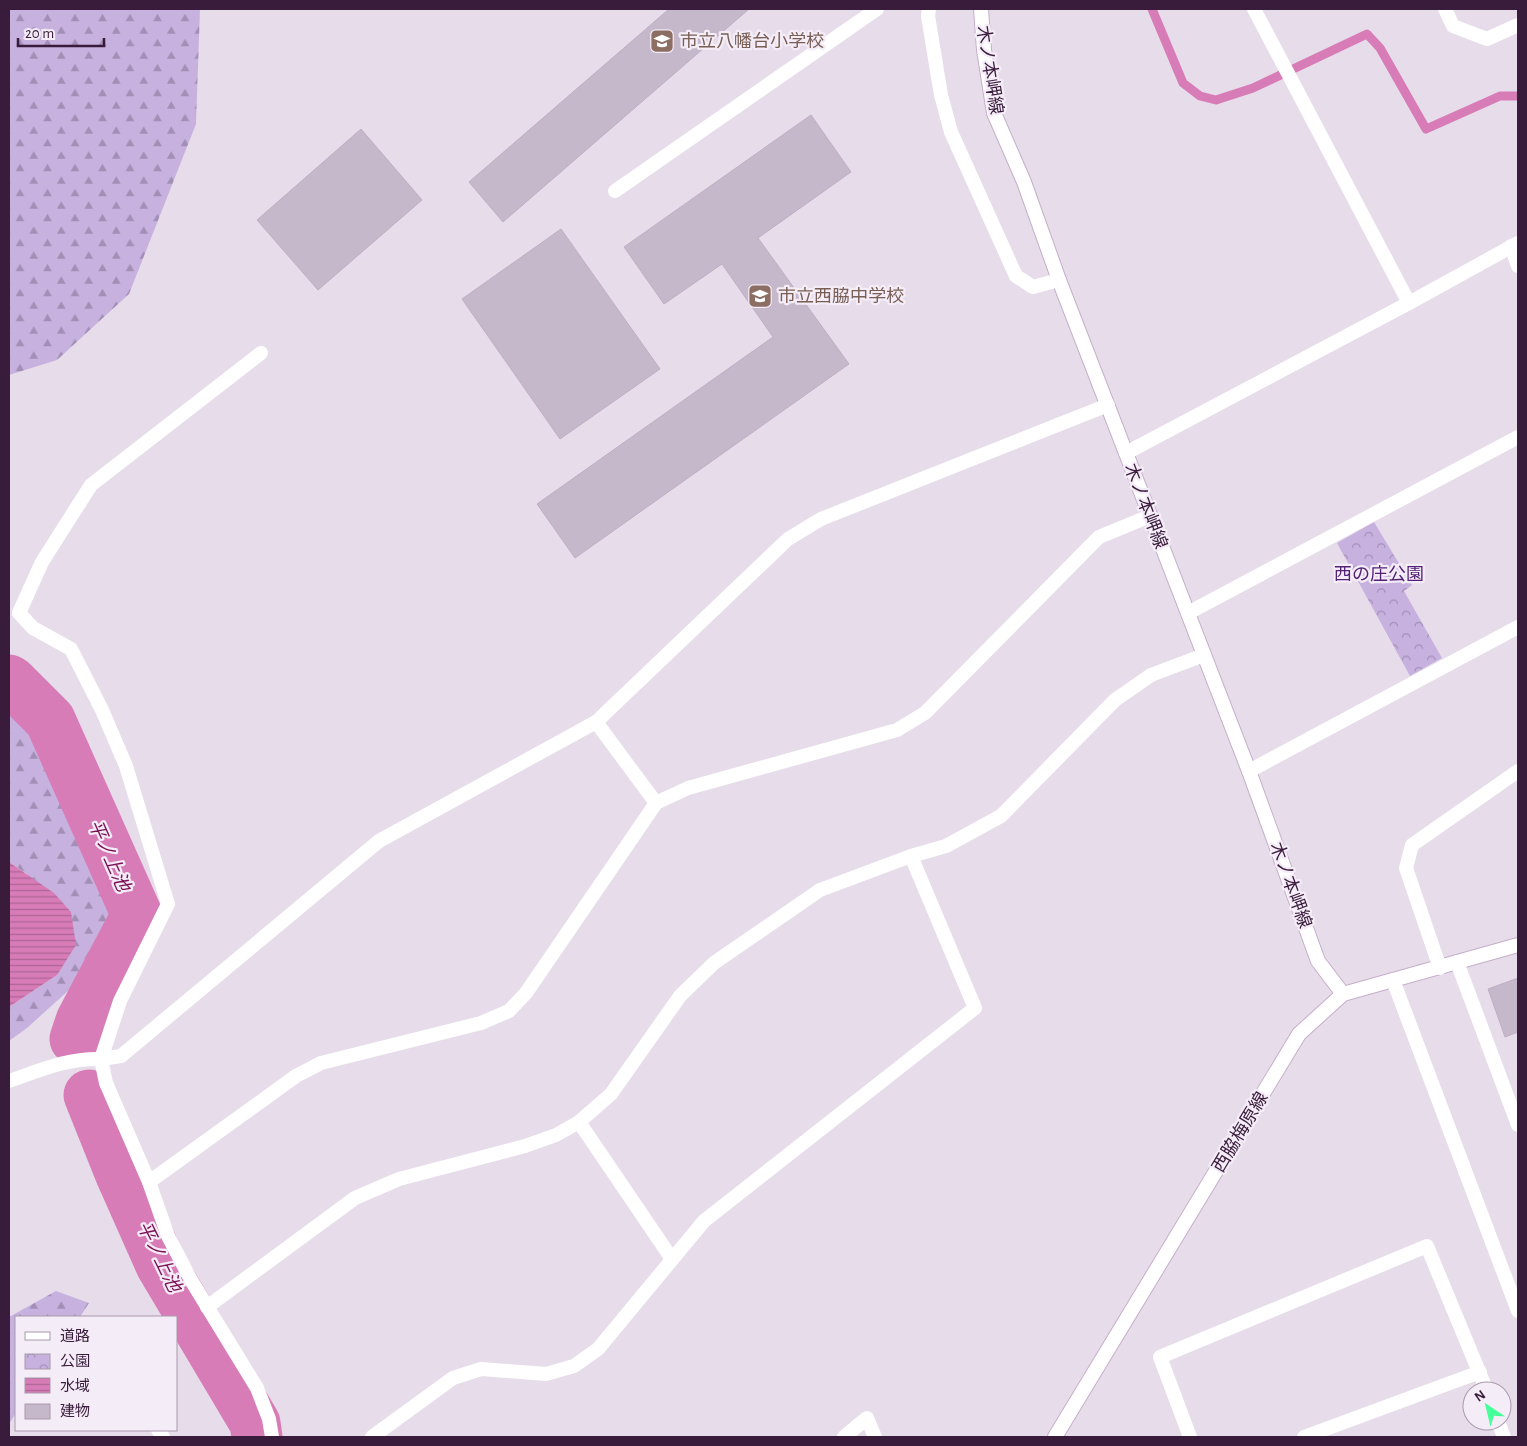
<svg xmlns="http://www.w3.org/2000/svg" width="1527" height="1446" font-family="'Alegreya Sans','Noto Sans JP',sans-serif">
<defs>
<pattern id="forest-firs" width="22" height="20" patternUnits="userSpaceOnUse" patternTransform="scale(1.25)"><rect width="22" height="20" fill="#c7b1df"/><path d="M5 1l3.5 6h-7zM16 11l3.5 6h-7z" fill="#a38fb6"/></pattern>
<pattern id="park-crowns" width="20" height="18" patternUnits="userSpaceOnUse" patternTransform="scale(1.25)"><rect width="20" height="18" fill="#c7b1df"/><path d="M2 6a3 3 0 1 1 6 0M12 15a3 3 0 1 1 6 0" fill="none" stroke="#a38fb6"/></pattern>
<pattern id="water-rules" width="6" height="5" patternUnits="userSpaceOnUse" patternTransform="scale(1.25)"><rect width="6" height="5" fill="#d77cb7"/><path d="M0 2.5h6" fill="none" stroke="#af6596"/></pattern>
</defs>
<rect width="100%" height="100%" fill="#e7dcea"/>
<!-- forest -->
<g fill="url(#forest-firs)">
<path d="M9,9H200L196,124L129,294L57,360L9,375Z"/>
<path d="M9,657L101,785L131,934L27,1028L9,1041V1007L57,975L27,874L9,862Z"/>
<path d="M56,1291L89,1303L80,1317H16V1413L9,1424V1317Z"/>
</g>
<!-- park -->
<path fill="url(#park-crowns)" d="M1374,522L1412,585L1404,591L1442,658L1410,676L1337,543Z"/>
<!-- water -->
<path fill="url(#water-rules)" d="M9,862L54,893L71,912L76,945L57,975L9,1007Z"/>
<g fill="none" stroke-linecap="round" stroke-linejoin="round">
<!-- stream -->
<path stroke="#d77cb7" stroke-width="9" d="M1152,9L1183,83L1200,96L1216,100L1253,88L1367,34L1380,48L1426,129L1500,96H1518"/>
<!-- river -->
<g stroke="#d77cb7" stroke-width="51">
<path d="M9,680L12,682L50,720L137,915L81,1021L75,1039"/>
<path d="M89,1095L121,1175L161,1265L255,1423L257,1437"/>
</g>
</g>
<!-- building -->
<g fill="#c6b8cb" stroke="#c0aec4">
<path d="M669,9H749L503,222L469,182Z"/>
<path d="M811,115L851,172L758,238L849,364L575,558L537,504L773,337L722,264L664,304L624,247Z"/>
<path d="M361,129L422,200L318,290L257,220Z"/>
<path d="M561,229L660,369L560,439L462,299Z"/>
<path d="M1518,978V1032L1505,1037L1488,989Z"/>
</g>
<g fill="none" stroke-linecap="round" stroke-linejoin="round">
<!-- secondary casing -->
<g stroke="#c6aecb" stroke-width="16">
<g id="secondary">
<path d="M981,9L984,50L994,113L1024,182L1059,280L1249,771L1318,961L1343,994"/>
<path d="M1055,1437L1299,1034L1343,994L1518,945"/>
</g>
</g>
<!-- service -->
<g stroke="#fff" stroke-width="14">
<path d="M596,722L656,803L688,788L897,730L925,713L1099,537L1150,516"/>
<path d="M101,1059L121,1056L379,841L596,722L788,539L821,519L1108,405"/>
<path d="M579,1122L672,1259"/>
<path d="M149,1182L296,1076L321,1063L481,1023L509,1011L526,993L656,803"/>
<path d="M372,1437L453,1378L481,1369L546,1374L574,1366L598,1349L704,1221L975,1008L911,856"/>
</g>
<!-- minor -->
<g stroke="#fff" stroke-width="14">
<path d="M929,9L928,16L941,95L951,132L1016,276L1033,287L1059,280"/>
<path d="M1254,9L1409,303"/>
<path d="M1445,9L1453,26L1487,39L1518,25"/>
<path d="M615,191L877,9"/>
<path d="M1511,246L1518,266"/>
<path d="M261,353L91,485L42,562L19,613L33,628L71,649L102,710L126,766L168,904L120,1001L101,1059L106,1083L149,1182L168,1236L191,1280L257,1388L269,1419L272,1437"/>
<path d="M1126,453L1409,303L1518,243"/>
<path d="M1188,613L1518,437"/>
<path d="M1249,771L1518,627"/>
<path d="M1457,962L1518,1125"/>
<path d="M1440,968L1406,868L1412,845L1518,771"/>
<path d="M1393,980L1518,1311"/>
<path d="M9,1081C41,1070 67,1058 101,1059"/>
<path d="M207,1307L355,1198L399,1179L525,1146L556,1135L579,1122L611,1094L680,996L714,963L820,890L911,856L946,846L1001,816L1115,700L1151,675L1204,655"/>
<path d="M1498,1421L1504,1437"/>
<path d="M158,1430L163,1437"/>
<path d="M844,1437L867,1418L875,1437"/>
<path d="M1190,1437L1160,1357L1427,1246L1487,1391"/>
<path d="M1304,1437L1480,1372"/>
</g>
<!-- secondary -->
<use href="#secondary" stroke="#fff" stroke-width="14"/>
</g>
<!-- icons -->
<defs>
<g id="school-square" transform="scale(1.25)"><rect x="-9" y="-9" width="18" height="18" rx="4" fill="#8d6e63" stroke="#f4ecf7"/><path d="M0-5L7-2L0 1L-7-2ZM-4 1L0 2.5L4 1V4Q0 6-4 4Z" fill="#fff"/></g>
</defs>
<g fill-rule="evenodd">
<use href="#school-square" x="662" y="41"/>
<use href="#school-square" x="760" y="296"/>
</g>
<g text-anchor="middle" stroke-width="4.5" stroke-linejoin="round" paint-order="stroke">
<!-- education labels -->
<g font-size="18" fill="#785e54" stroke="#f4ecf7" text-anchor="start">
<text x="680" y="47">市立八幡台小学校</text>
<text x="778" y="302">市立西脇中学校</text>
</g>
<!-- street labels -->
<g font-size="18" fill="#391c3b" stroke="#f4ecf7">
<text transform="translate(990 70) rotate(81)" y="6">木ノ本岬線</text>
<text transform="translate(1146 506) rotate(69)" y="6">木ノ本岬線</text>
<text transform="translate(1291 885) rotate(70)" y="6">木ノ本岬線</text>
<text transform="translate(1240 1132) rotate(-59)" y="6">西脇梅原線</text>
</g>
<!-- park labels -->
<g font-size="18" fill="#532276" stroke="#f4ecf7">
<text x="1379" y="580">西の庄公園</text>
</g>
<!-- water labels -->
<g font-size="19" font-style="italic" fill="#7d1155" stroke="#f4ecf7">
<text transform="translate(110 855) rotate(66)" y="7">平ノ上池</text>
<text transform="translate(160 1256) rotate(64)" y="7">平ノ上池</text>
</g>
</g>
<!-- border -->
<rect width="1527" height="1446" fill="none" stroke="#391c3b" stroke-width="20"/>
<!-- legend -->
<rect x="15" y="1316" width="162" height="115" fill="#f4ecf7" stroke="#a999ac"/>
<rect x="25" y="1332" width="25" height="8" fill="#ffffff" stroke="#a999ac"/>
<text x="60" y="1341" font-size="15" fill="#391c3b">道路</text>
<rect x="25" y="1354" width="25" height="15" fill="url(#park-crowns)" stroke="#a999ac"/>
<text x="60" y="1366" font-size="15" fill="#391c3b">公園</text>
<rect x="25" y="1378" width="25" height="15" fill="url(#water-rules)" stroke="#a999ac"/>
<text x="60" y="1391" font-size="15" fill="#391c3b">水域</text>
<rect x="25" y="1404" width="25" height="15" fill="#c6b8cb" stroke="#a999ac"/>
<text x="60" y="1416" font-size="15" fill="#391c3b">建物</text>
<!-- north arrow -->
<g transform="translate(1487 1406) rotate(325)"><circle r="24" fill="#f4ecf7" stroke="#a999ac"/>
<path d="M0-4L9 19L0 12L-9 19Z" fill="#45ff98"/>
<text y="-8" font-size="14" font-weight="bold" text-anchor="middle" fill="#391c3b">N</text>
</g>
<!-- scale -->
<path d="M18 38v8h86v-8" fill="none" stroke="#391c3b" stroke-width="2.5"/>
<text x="25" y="38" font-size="15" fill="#391c3b" stroke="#f4ecf7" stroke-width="4" paint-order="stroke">20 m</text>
</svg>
